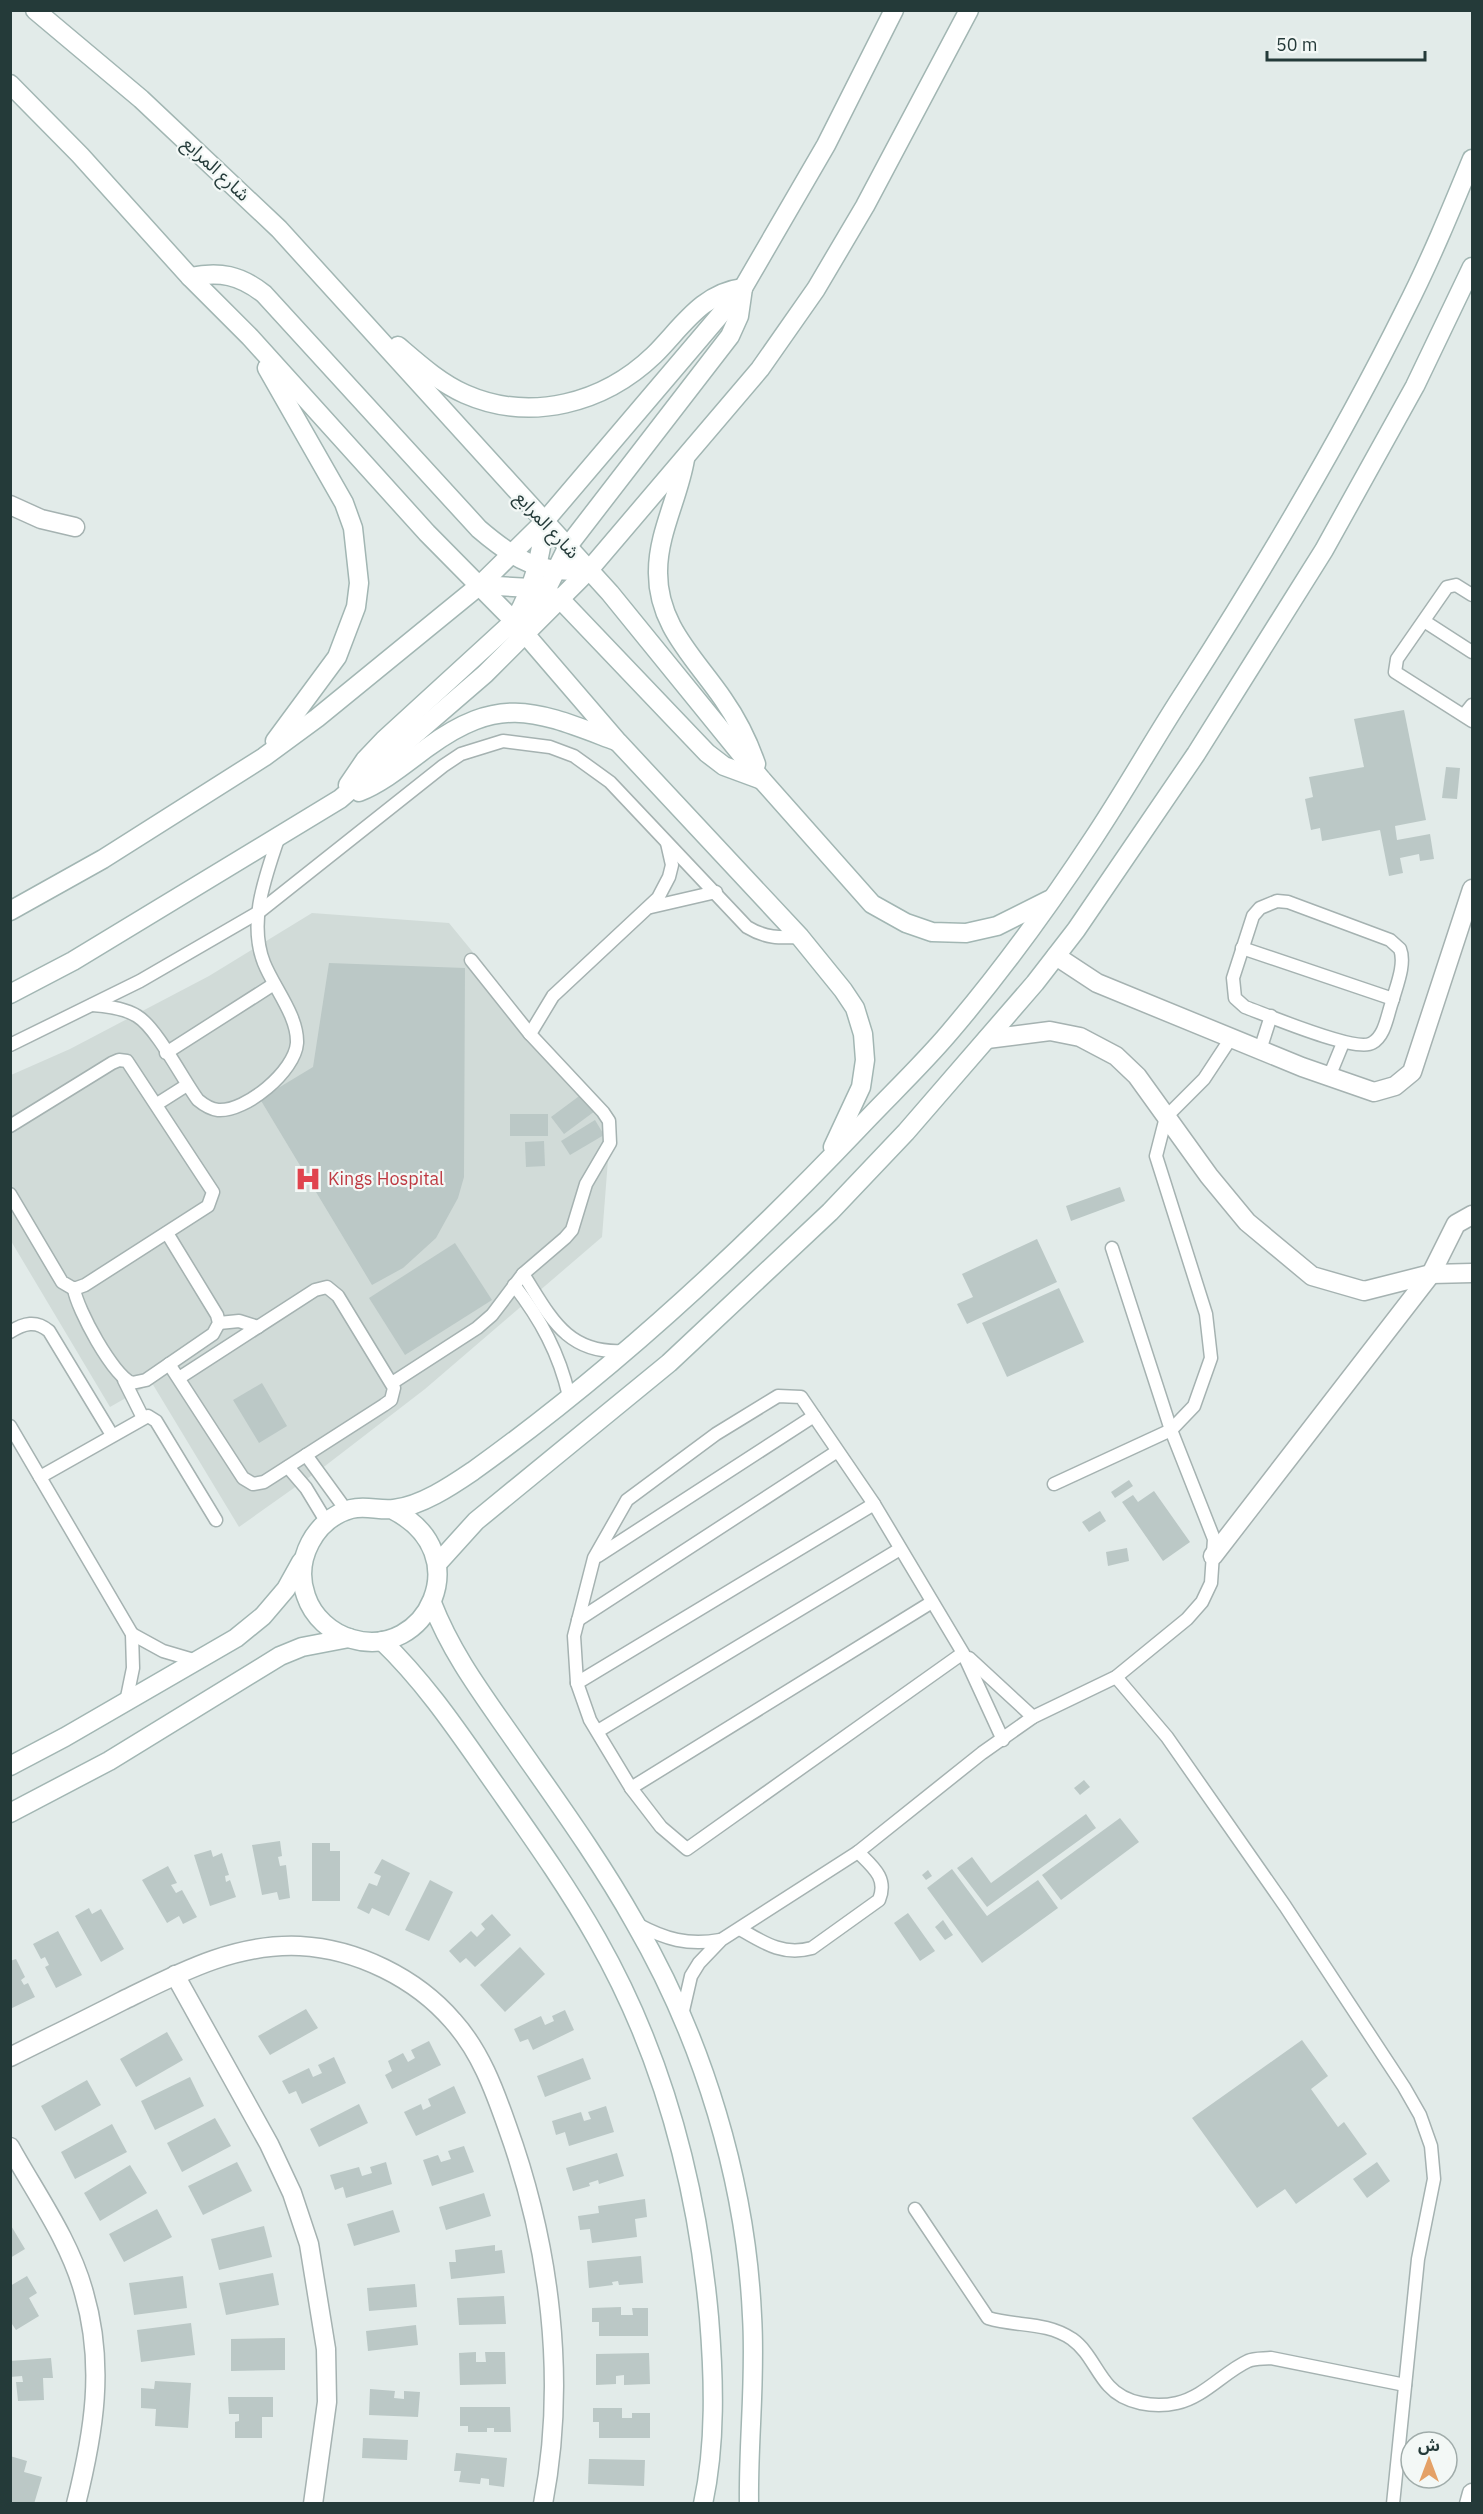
<svg xmlns="http://www.w3.org/2000/svg" width="1483" height="2514" font-family="'IBM Plex Sans','Noto Sans Arabic',sans-serif">
<rect width="100%" height="100%" fill="#e2ebe9"/>
<!-- built -->
<path fill="#d1dbd8" d="M312,913L449,923L611,1121L602,1237L425,1389L325,1466L239,1527L152,1383L110,1407L11,1241V1075L70,1049L209,976Z"/>
<!-- building -->
<g fill="#bbc8c6">
<path d="M1404,710L1426,820L1395,826L1397,840L1430,834L1434,859L1420,861L1419,854L1400,858L1403,873L1389,876L1380,830L1322,841L1320,828L1311,830L1305,799L1313,797L1309,777L1364,767L1354,719Z"/>
<path d="M1446,767L1460,768L1457,799L1442,798Z"/>
<path d="M329,963L465,968L464,1177L458,1198L436,1238L403,1268L372,1285L260,1099L313,1067Z"/>
<path d="M582,1094L595,1111L564,1134L551,1117Z"/>
<rect x="510" y="1114" width="38" height="22"/>
<path d="M595,1120L604,1135L570,1155L561,1141Z"/>
<path d="M544,1141L545,1166L526,1167L525,1142Z"/>
<path d="M1120,1187L1125,1201L1071,1221L1066,1206Z"/>
<path d="M1037,1239L1057,1282L967,1324L957,1304L973,1297L962,1274Z"/>
<path d="M455,1243L492,1300L405,1355L369,1298Z"/>
<path d="M1059,1288L1084,1342L1007,1377L982,1323Z"/>
<path d="M262,1383L287,1426L259,1443L233,1400Z"/>
<path d="M1129,1480L1133,1486L1115,1498L1111,1492Z"/>
<path d="M1154,1491L1190,1542L1163,1561L1122,1502L1133,1495L1138,1502Z"/>
<path d="M1100,1511L1106,1521L1089,1532L1082,1522Z"/>
<path d="M1127,1548L1129,1561L1108,1566L1106,1552Z"/>
<path d="M1084,1780L1090,1787L1080,1795L1074,1788Z"/>
<path d="M1086,1814L1096,1828L987,1907L957,1868L972,1857L991,1883Z"/>
<path d="M1120,1818L1139,1842L1061,1900L1042,1875Z"/>
<path d="M280,1841L282,1856L278,1857L280,1866L286,1865L290,1898L279,1900L277,1892L262,1895L252,1845Z"/>
<path d="M312,1843H330V1851H340V1901H312Z"/>
<path d="M211,1850L213,1857L222,1853L229,1875L225,1876L226,1882L230,1880L236,1897L210,1906L194,1855Z"/>
<path d="M382,1859L410,1873L389,1916L372,1908L369,1914L357,1908L369,1883L377,1886L381,1876L374,1873Z"/>
<path d="M168,1866L177,1883L171,1885L176,1893L182,1890L197,1917L183,1924L179,1916L167,1923L142,1880Z"/>
<path d="M952,1869L987,1916L1038,1880L1058,1908L982,1963L927,1888Z"/>
<path d="M928,1870L932,1876L926,1880L922,1875Z"/>
<path d="M430,1880L453,1892L429,1941L405,1930Z"/>
<path d="M89,1908L92,1914L101,1909L124,1949L101,1962L75,1916Z"/>
<path d="M908,1913L935,1951L920,1961L894,1923Z"/>
<path d="M492,1914L511,1935L475,1967L466,1958L460,1963L449,1951L471,1931L477,1937L485,1929L481,1924Z"/>
<path d="M943,1920L953,1935L945,1940L935,1927Z"/>
<path d="M58,1931L82,1975L56,1988L45,1967L49,1965L45,1957L41,1959L33,1944Z"/>
<path d="M520,1947L545,1974L505,2012L480,1985Z"/>
<path d="M16,1959L25,1977L21,1980L24,1985L28,1983L35,1997L10,2009V1961Z"/>
<path d="M306,2009L318,2028L270,2055L258,2036Z"/>
<path d="M565,2010L574,2030L533,2050L528,2039L520,2042L514,2029L541,2016L545,2025L554,2021L552,2016Z"/>
<path d="M167,2032L183,2060L136,2087L120,2059Z"/>
<path d="M1302,2040L1328,2076L1311,2089L1338,2127L1344,2122L1367,2154L1296,2204L1285,2189L1257,2208L1192,2118Z"/>
<path d="M429,2041L441,2065L392,2089L385,2075L392,2071L388,2061L403,2053L408,2062L415,2058L411,2050Z"/>
<path d="M334,2057L346,2083L302,2104L296,2091L289,2094L282,2081L309,2068L313,2077L322,2073L318,2065Z"/>
<path d="M583,2058L591,2079L545,2097L537,2076Z"/>
<path d="M190,2077L204,2106L155,2130L141,2101Z"/>
<path d="M87,2080L101,2105L55,2131L41,2106Z"/>
<path d="M454,2086L466,2113L416,2136L404,2112L421,2104L423,2110L431,2106L428,2099Z"/>
<path d="M359,2104L368,2123L319,2147L310,2129Z"/>
<path d="M606,2106L614,2132L569,2146L565,2132L556,2135L552,2121L581,2112L584,2121L591,2119L588,2112Z"/>
<path d="M215,2118L231,2146L182,2172L167,2143Z"/>
<path d="M112,2124L127,2152L75,2179L61,2152Z"/>
<path d="M464,2146L474,2172L432,2186L423,2160L438,2155L441,2162L451,2159L448,2151Z"/>
<path d="M617,2153L624,2176L599,2184L598,2180L589,2183L590,2186L573,2191L566,2168Z"/>
<path d="M237,2162L252,2191L203,2215L188,2186Z"/>
<path d="M386,2162L392,2184L346,2198L343,2187L335,2190L330,2175L359,2167L362,2176L372,2173L370,2167Z"/>
<path d="M1377,2162L1390,2181L1367,2198L1353,2179Z"/>
<path d="M130,2165L147,2193L100,2221L84,2193Z"/>
<path d="M484,2193L491,2216L446,2230L439,2207Z"/>
<path d="M645,2199L647,2217L635,2219L637,2237L592,2243L590,2229L580,2230L578,2216L599,2213L598,2206Z"/>
<path d="M157,2209L172,2237L124,2262L109,2234Z"/>
<path d="M393,2210L400,2232L354,2246L347,2224Z"/>
<path d="M10,2224L25,2249L10,2258Z"/>
<path d="M264,2226L272,2257L219,2270L211,2239Z"/>
<path d="M495,2245V2251L502,2250L505,2273L451,2279L449,2262H456L455,2250Z"/>
<path d="M641,2256L643,2283L619,2285L618,2281L612,2282L613,2285L589,2288L587,2261Z"/>
<path d="M273,2273L279,2305L226,2315L219,2283Z"/>
<path d="M27,2276L37,2293L29,2298L39,2316L16,2330L10,2321V2286Z"/>
<path d="M183,2276L187,2308L134,2315L129,2283Z"/>
<path d="M415,2284L417,2307L369,2311L367,2288Z"/>
<path d="M504,2296L506,2324L459,2325L457,2298Z"/>
<path d="M621,2307V2315H633L632,2308H648V2336H599V2322H592V2308Z"/>
<path d="M191,2323L195,2355L141,2362L137,2330Z"/>
<path d="M416,2325L418,2345L368,2351L366,2331Z"/>
<path d="M285,2338V2370L231,2371V2339Z"/>
<path d="M476,2352V2362H486L485,2352H505L506,2384L460,2385L459,2353Z"/>
<path d="M649,2353L650,2384L624,2385V2375L616,2376V2384L596,2385V2354Z"/>
<path d="M51,2358L53,2378H43L44,2400L18,2401L16,2382H23L22,2376L10,2377V2361Z"/>
<path d="M155,2381L191,2383L188,2428L155,2426L156,2409L141,2408V2388L154,2389Z"/>
<path d="M370,2389L395,2391L394,2398L404,2399V2391L420,2392L418,2417L369,2415Z"/>
<path d="M228,2397H273V2417H262V2438H235V2422L239,2421V2414H229Z"/>
<path d="M460,2407H510L511,2432H494V2428H487V2432H468V2426H460Z"/>
<path d="M593,2408H622V2418H632V2413H650V2438H599V2422H593Z"/>
<path d="M363,2438L408,2440L407,2460L362,2458Z"/>
<path d="M456,2453L507,2458L504,2487L489,2485V2479L481,2478L480,2484L459,2482L461,2471H454Z"/>
<path d="M10,2456L27,2461L24,2472L42,2477L34,2504H10Z"/>
<path d="M589,2459L645,2460L644,2486L588,2484Z"/>
</g>
<g fill="none" stroke-linecap="round" stroke-linejoin="round">
<!-- lane casing -->
<g stroke="#a5b2b1" stroke-width="15">
<g id="lane">
<path d="M1472,595L1456,585L1447,587L1397,659L1395,672L1472,721"/>
<path d="M1424,621L1472,652"/>
<path d="M1464,715L1472,705"/>
<path d="M1277,901L1288,902L1390,940L1400,949C1406,964 1396,987 1392,1002C1387,1016 1385,1036 1372,1043C1356,1053 1267,1015 1245,1007L1235,998L1233,978L1253,916L1260,908Z"/>
<path d="M651,907L716,892"/>
<path d="M1242,948L1393,999"/>
<path d="M471,960L530,1034"/>
<path d="M92,1005C107,1006 124,1008 137,1016C157,1028 183,1080 198,1100C204,1105 210,1109 218,1110C246,1112 295,1071 297,1043C298,1016 274,988 264,963C248,922 265,878 278,839"/>
<path d="M10,1045L140,981L259,912L443,766L461,754L503,741L550,747L574,756L610,782L747,927C765,938 779,938 800,937"/>
<path d="M1260,1050L1271,1016"/>
<path d="M166,1053L274,984"/>
<path d="M1329,1077L1343,1043"/>
<path d="M157,1104L187,1085"/>
<path d="M10,1126L112,1063L119,1060L127,1061L213,1192L208,1206L85,1285L74,1289L62,1282L10,1194"/>
<path d="M523,1274C550,1316 566,1354 623,1351"/>
<path d="M514,1285C541,1320 559,1353 569,1396"/>
<path d="M74,1289C77,1309 113,1376 132,1383L146,1380L213,1334L219,1323L217,1315L167,1233"/>
<path d="M219,1323L239,1321L258,1327"/>
<path d="M10,1332C24,1323 36,1320 49,1331L112,1435"/>
<path d="M169,1364L243,1478L253,1484L264,1482L384,1405L391,1400L394,1388L338,1296L327,1287L315,1290L179,1378"/>
<path d="M124,1380L143,1418"/>
<path d="M392,1383L477,1328L492,1315L523,1274L565,1238L572,1230L586,1184L610,1143L609,1121L603,1112L530,1034L553,996L658,898L669,877L672,865L667,843"/>
<path d="M10,1426L132,1634L133,1668L126,1702"/>
<path d="M306,1455L346,1510"/>
<path d="M288,1467L306,1488L326,1521"/>
<path d="M40,1477L148,1416L156,1421L216,1520"/>
<path d="M1054,1484L1171,1430L1194,1406L1211,1358L1206,1314L1156,1156L1166,1117L1204,1079L1231,1038"/>
<path d="M598,1556L814,1416"/>
<path d="M578,1620L836,1452"/>
<path d="M132,1634L163,1651L197,1661"/>
<path d="M963,1653L687,1849L661,1827L631,1788L590,1720L577,1683L574,1636L594,1558L627,1500L716,1434L778,1396L801,1397L874,1504L963,1653L1003,1740"/>
<path d="M969,1658L1033,1717"/>
<path d="M1116,1677L1167,1737L1285,1906L1404,2087L1420,2115L1431,2146L1434,2179L1418,2259L1393,2504"/>
<path d="M577,1683L874,1504"/>
<path d="M598,1731L900,1549"/>
<path d="M631,1788L932,1602"/>
<path d="M637,1924C665,1939 688,1946 720,1940"/>
<path d="M740,1929C764,1943 783,1956 812,1948L879,1900C888,1878 873,1867 858,1852"/>
<path d="M682,2015L691,1976L699,1963L721,1940L858,1852L982,1753L1033,1717L1116,1677L1187,1619L1202,1602L1211,1583L1214,1539L1171,1430L1112,1248"/>
<path d="M915,2209L988,2318C1017,2327 1045,2321 1072,2339C1089,2351 1096,2372 1109,2386C1125,2404 1155,2408 1177,2403C1204,2397 1224,2372 1248,2361C1255,2358 1264,2359 1271,2358L1405,2385"/>
</g>
</g>
<!-- street casing -->
<g stroke="#a5b2b1" stroke-width="21">
<g id="street">
<path d="M10,505L41,519L75,527"/>
<path d="M1056,956L1097,983L1302,1067L1374,1092L1395,1086L1412,1072L1472,889"/>
<path d="M987,1039L1050,1031L1080,1037L1116,1056L1137,1076L1209,1176L1247,1222L1312,1276L1364,1291L1431,1274L1472,1273"/>
<path d="M1213,1556L1431,1274L1456,1224L1472,1215"/>
<path d="M175,1975L269,2144L292,2193L309,2244L326,2349L327,2402L313,2504"/>
<path d="M10,2057C48,2038 85,2020 122,2001C179,1973 235,1943 300,1946C357,1949 416,1978 453,2021C480,2051 494,2089 507,2126C550,2245 567,2379 543,2504"/>
<path d="M10,2147C36,2194 70,2241 84,2293C105,2365 94,2432 76,2504"/>
<path d="M1469,2504L1472,2493"/>
</g>
</g>
<!-- secondary casing -->
<g stroke="#a2b6b3" stroke-width="21">
<g id="secondary">
<path d="M35,10L141,99L279,229L610,593L762,780L872,904L906,923L932,932L966,933L997,926L1049,900"/>
<path d="M10,84L80,155L190,277L250,337L427,533L514,621L618,742L800,937L843,990L855,1008L863,1034L865,1060L861,1087L833,1147"/>
<path d="M190,277C220,271 240,275 264,294L479,529C515,560 541,575 589,570"/>
<path d="M398,346C419,364 440,383 465,394C531,423 604,403 654,355C682,327 702,293 743,288"/>
<path d="M267,368L344,503L353,528L359,583L356,607L337,657L275,741"/>
<path d="M685,459C679,496 658,533 658,571C657,625 695,658 723,699C737,719 748,741 756,764"/>
<path d="M480,585L531,588L560,599L707,753L724,766L762,780"/>
<path d="M529,625L568,546L730,336L739,316L743,288"/>
<path d="M348,785L365,760L384,740L514,621C533,589 541,559 544,522"/>
<path d="M359,792C384,782 406,763 428,747C502,693 538,712 616,741"/>
<path d="M10,911L103,859L264,757L317,718L480,585L544,522L743,288L826,145L894,10"/>
<path d="M10,994L73,961L340,799L485,674L589,570L760,369L816,289L865,206L969,10"/>
<path d="M393,1510C479,1554 426,1661 352,1639C331,1633 313,1617 306,1596C293,1560 315,1519 351,1509C366,1505 379,1511 394,1509C421,1506 451,1486 473,1471C610,1373 742,1251 858,1129C888,1097 921,1066 949,1033C1001,972 1049,906 1093,839C1125,791 1154,739 1186,690C1265,567 1340,441 1405,310C1430,261 1451,210 1472,159"/>
<path d="M438,1563L476,1521L669,1363L830,1212L906,1132L1035,983L1076,930L1196,754L1324,550L1415,386L1472,267"/>
<path d="M432,1603C451,1652 480,1691 510,1734C553,1796 598,1857 635,1923C703,2040 746,2181 752,2316C756,2379 748,2441 749,2504"/>
<path d="M382,1641C427,1684 461,1736 497,1787C532,1837 567,1886 597,1939C663,2055 697,2185 709,2317C714,2378 716,2444 703,2504"/>
<path d="M10,1766L65,1737L236,1638L263,1616L286,1589L301,1562"/>
<path d="M10,1813L109,1761L280,1656L302,1647L349,1638"/>
</g>
</g>
<!-- lane -->
<use href="#lane" stroke="#fff" stroke-width="12"/>
<!-- street -->
<use href="#street" stroke="#fff" stroke-width="18"/>
<!-- secondary -->
<use href="#secondary" stroke="#fff" stroke-width="18"/>
</g>
<!-- icons -->
<defs>
<g id="hospital-bare" transform="scale(2.07)"><path d="M-5-5h3v3.5h4V-5h3V5h-3V1.5h-4V5h-3Z" fill="#e0444e" stroke="#f3f8f6" stroke-width="2.5" paint-order="stroke"/></g>
</defs>
<g fill-rule="evenodd">
<use href="#hospital-bare" x="308" y="1179"/>
</g>
<g text-anchor="middle" stroke-width="4.5" stroke-linejoin="round" paint-order="stroke">
<!-- street labels -->
<g font-size="18" fill="#243a39" stroke="#f3f8f6">
<text transform="translate(216 169) rotate(43)" y="6">شارع المرابع</text>
<text transform="translate(547 525) rotate(47)" y="6">شارع المرابع</text>
</g>
<!-- health labels -->
<g font-size="18" fill="#be3a42" stroke="#f3f8f6" text-anchor="start">
<text x="328" y="1185">Kings Hospital</text>
</g>
</g>
<!-- border -->
<rect width="1483" height="2514" fill="none" stroke="#243a39" stroke-width="24"/>
<!-- north arrow -->
<g transform="translate(1429 2460)"><circle r="28" fill="#f3f8f6" stroke="#a0acaa" stroke-width="1.5"/>
<path d="M0-4.5L10 22L0 15L-10 22Z" fill="#e4a167"/>
<text y="-9" font-size="16" font-weight="bold" text-anchor="middle" fill="#243a39">ش</text>
</g>
<!-- scale -->
<path d="M1267 51v9h158v-9" fill="none" stroke="#243a39" stroke-width="3"/>
<text x="1276" y="51" font-size="18" fill="#243a39" stroke="#f3f8f6" stroke-width="4.5" paint-order="stroke">50 m</text>
</svg>
